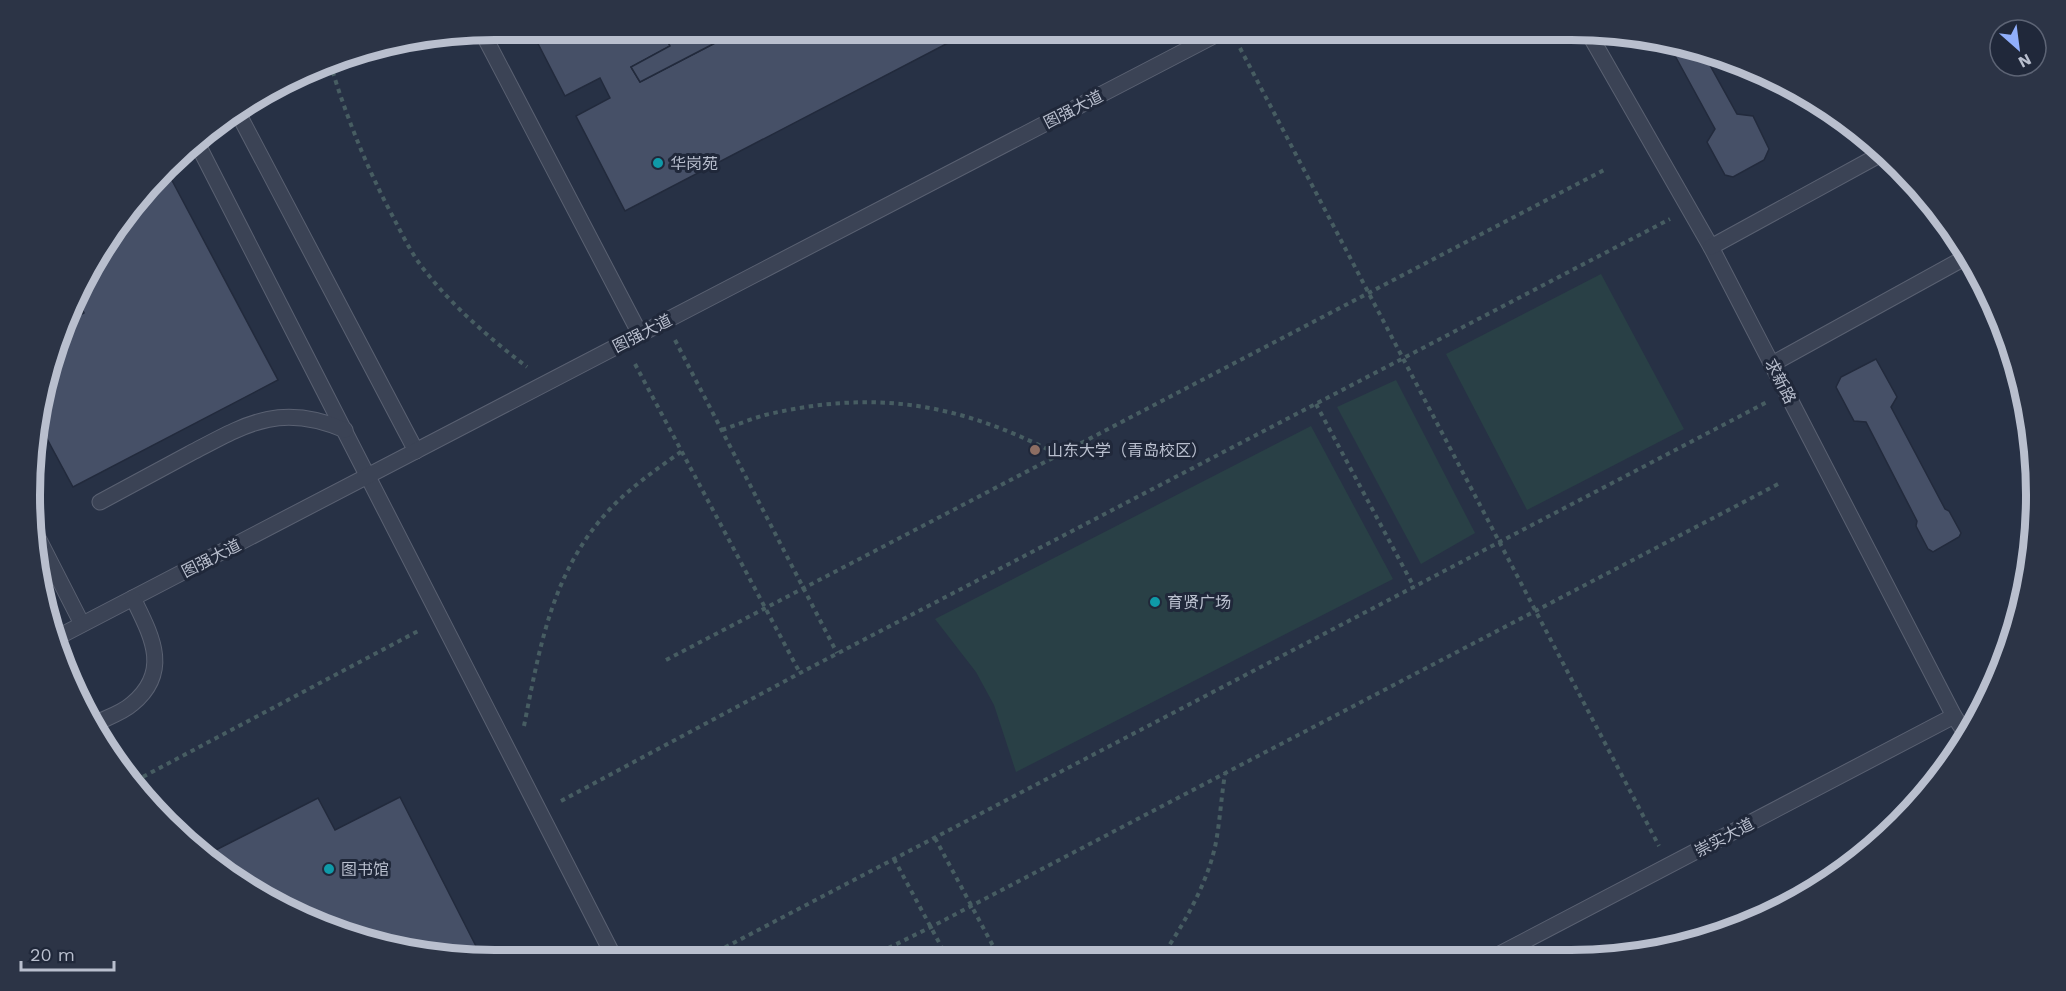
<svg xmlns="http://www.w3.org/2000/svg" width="2066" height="991" font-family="'Work Sans','Noto Sans SC',sans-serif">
<rect width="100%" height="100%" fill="#273145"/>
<!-- green -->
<g fill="#294046">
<path d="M1601,274L1684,429L1527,510L1446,354Z"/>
<path d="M1396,380L1475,533L1421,564L1337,407Z"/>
<path d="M1311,426L1393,579L1016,772L994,705L976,672L935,619Z"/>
</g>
<!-- building -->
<g fill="#465067" stroke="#222a3c" stroke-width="1.5">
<path d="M531,30H662L670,46L631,67L640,82L740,30H973L625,211L576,116L610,98L600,78L565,96Z"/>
<path d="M662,30H740L640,82L631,67L670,46Z"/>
<path d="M1667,41L1702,51L1737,114L1753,116L1769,149L1764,160L1733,177L1725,175L1707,142L1715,129Z"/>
<path d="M168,173L278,380L73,487L38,422L39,404L63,324L84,313L76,297L108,237Z"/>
<path d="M1876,359L1897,397L1891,407L1945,509L1949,511L1961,533L1959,537L1933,552L1928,549L1916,526L1917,521L1866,422L1854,421L1836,387L1841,377Z"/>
<path d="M400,797L483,960L404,952L317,925L237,882L204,856L318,798L335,830Z"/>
</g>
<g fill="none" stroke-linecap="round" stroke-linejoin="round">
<!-- lane casing -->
<g stroke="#5a6172" stroke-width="17">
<g id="lane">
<path d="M482,32L640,334"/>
<path d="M1588,32L1711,247L1954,716L1966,734"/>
<path d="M238,113L416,451"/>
<path d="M197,143L616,961"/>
<path d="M1711,247L1883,153"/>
<path d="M1772,364L1968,256"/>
<path d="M100,502C130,486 159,470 189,454C246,424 280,402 345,430"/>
<path d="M35,532L82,624"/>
<path d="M58,637L1225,30"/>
<path d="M94,724C106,718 122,713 132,704C172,671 151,635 133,598"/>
<path d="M1494,957L1954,716"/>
</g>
</g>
<!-- path -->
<g stroke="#475d62" stroke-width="4" stroke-dasharray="4.5 4.5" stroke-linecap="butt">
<path d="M1240,48L1659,846"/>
<path d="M330,63C346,116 366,166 392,215C401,232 410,251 422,267C452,306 488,337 527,367"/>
<path d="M675,340L837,653"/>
<path d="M635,364L800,673"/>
<path d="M1316,404L1414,587"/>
<path d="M722,430C736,425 751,419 765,415C875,389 958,403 1057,454"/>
<path d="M666,660L1604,170"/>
<path d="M524,726C540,646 552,570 611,508C632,486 657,469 682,451"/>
<path d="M135,781L420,630"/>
<path d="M561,801L800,673L1670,219"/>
<path d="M935,838L1000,959"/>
<path d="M894,859L948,959"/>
<path d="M1160,959C1183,926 1206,886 1215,847C1220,823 1221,798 1225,774"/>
<path d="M701,960L1767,402"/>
<path d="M864,960L931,927L1782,482"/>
</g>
<!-- lane -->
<use href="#lane" stroke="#3b4355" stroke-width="15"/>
</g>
<!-- markers -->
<g fill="#0f9aa8" stroke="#20283a" stroke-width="2">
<circle cx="658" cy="163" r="6"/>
<circle cx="1155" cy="602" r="6"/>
<circle cx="329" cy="869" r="6"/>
</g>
<circle fill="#8d6e63" stroke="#20283a" stroke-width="2" cx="1035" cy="450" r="6"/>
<g text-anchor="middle" stroke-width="6" stroke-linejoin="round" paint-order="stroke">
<!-- street labels -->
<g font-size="16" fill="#b9bfce" stroke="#20283a">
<text transform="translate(1073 109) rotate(-27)" y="6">图强大道</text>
<text transform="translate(642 333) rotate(-27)" y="6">图强大道</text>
<text transform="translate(1781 381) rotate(63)" y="6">求新路</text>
<text transform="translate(211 558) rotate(-27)" y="6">图强大道</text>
<text transform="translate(1724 837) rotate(-28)" y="6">崇实大道</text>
</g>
<!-- poi labels -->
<g font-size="16" fill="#b9bfce" stroke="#20283a" text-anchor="start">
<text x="670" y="169">华岗苑</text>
<text x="1047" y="456">山东大学（青岛校区）</text>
<text x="1167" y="608">育贤广场</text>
<text x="341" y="875">图书馆</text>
</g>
</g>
<!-- crop -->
<path d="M0 0H2066V991H0ZM495 40H1571A455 455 0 0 1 2026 495V495A455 455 0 0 1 1571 950H495A455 455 0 0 1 40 495V495A455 455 0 0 1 495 40Z" fill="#2c3446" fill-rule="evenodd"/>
<path fill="none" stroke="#b9bfce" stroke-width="8" d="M495 40H1571A455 455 0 0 1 2026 495V495A455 455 0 0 1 1571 950H495A455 455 0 0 1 40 495V495A455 455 0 0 1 495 40Z"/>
<!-- north arrow -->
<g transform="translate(2018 48) rotate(152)"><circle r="28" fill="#20283a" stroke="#5d6475" stroke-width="1.5"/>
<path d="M0-4.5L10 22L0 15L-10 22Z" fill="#90affc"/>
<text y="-9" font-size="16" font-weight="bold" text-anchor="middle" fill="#b9bfce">N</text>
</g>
<!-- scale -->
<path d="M21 961v9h93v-9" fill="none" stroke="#b9bfce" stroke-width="3"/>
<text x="30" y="961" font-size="18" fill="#b9bfce" stroke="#20283a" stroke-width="4.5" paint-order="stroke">20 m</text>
</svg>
